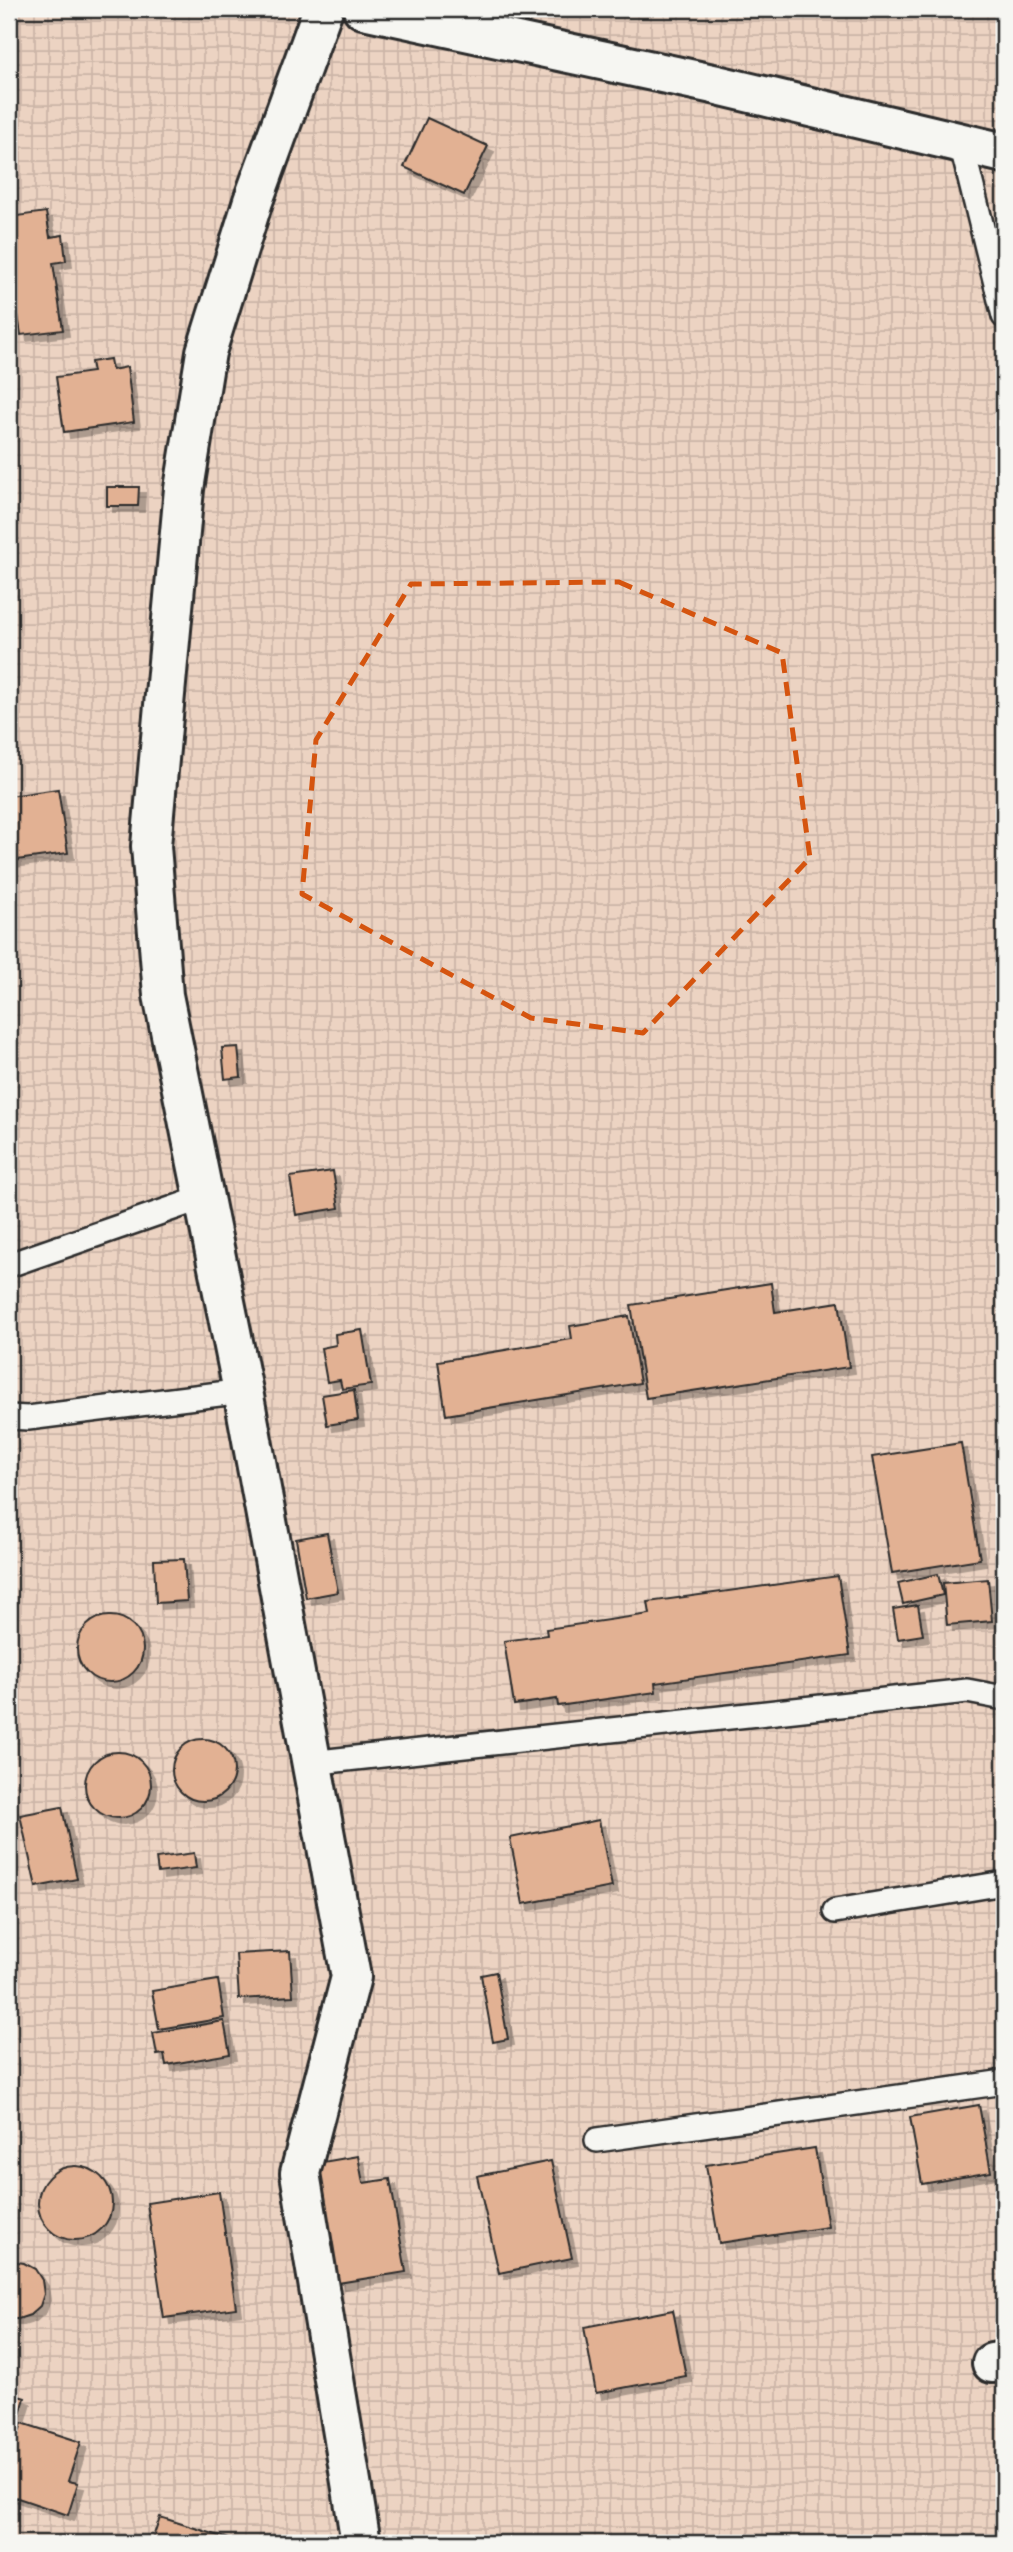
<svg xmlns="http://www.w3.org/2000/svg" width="1013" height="2552" font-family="Dekko,sans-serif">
<defs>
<pattern id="industrial-grid" width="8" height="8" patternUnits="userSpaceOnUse" patternTransform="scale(1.75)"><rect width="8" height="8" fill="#ecd3c2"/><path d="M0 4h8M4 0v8" fill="none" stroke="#cbb5a7"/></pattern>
<filter id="shadow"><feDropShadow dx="6" dy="6" stdDeviation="0" flood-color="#0004"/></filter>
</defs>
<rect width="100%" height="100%" fill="#f0e1d6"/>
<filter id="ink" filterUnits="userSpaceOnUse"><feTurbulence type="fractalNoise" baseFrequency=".0143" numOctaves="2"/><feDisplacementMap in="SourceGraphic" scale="14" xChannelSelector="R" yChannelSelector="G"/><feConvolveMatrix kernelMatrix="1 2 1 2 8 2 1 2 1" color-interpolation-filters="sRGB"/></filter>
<g filter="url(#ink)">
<!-- industrial -->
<rect fill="url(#industrial-grid)" x="9" y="9" width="995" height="2534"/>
<!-- building -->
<g fill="#e2b193" stroke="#2b2b2b" stroke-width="2" filter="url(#shadow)">
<path d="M427,118L488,146L464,195L404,167Z"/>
<path d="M46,212L50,237L63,235L66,261L53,263L63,330L21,335L9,255V217Z"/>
<path d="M110,359L112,370L127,367L134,422L64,432L56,377L93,372L91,362Z"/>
<path d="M107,487H139L138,506H107Z"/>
<path d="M58,789L68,853L9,861V796Z"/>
<path d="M238,1047L241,1077L225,1079L222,1048Z"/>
<path d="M333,1171L339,1208L296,1215L290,1177Z"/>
<path d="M771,1283L775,1312L839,1302L849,1367L646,1398L631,1305Z"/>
<path d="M629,1316L640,1383L446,1415L438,1361L572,1339L570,1326Z"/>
<path d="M362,1330L371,1385L342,1389L340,1380L327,1382L321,1348L336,1345L335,1334Z"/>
<path d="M354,1390L358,1420L327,1425L322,1395Z"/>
<path d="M961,1443L980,1559L892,1573L872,1457Z"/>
<path d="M327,1533L338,1592L306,1598L296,1539Z"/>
<path d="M184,1559L187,1601L156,1603L154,1560Z"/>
<path d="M938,1574L943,1595L903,1604L898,1583Z"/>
<path d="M838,1576L850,1655L655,1683L656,1692L558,1706L557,1699L514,1705L504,1641L547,1635L546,1629L650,1614L648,1602Z"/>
<path d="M988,1579L992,1621L947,1625L943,1583Z"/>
<path d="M918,1605L923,1635L898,1639L893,1609Z"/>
<circle cx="110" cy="1649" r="33"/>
<circle cx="203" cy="1770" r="31"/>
<circle cx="118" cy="1785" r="33"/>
<path d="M62,1807L77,1879L36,1887L20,1815Z"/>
<path d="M599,1820L612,1887L523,1904L510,1838Z"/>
<path d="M194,1853L196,1868L158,1873L156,1858Z"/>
<path d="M290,1951L293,1996L239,1999L236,1954Z"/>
<path d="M496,1972L508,2039L493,2042L481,1975Z"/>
<path d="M218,1980L224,2018L159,2029L152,1991Z"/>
<path d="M224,2021L230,2054L166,2065L164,2054L157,2055L153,2033Z"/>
<path d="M979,2105L991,2172L922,2184L910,2117Z"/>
<path d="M815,2148L828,2227L719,2243L706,2165Z"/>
<path d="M358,2156L363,2183L390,2179L406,2272L338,2283L317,2163Z"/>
<path d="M551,2161L572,2258L499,2273L477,2176Z"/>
<circle cx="75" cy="2203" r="37"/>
<path d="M219,2192L236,2308L164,2318L147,2203Z"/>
<path d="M11,2261L24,2263L35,2269L42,2280L44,2294L40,2306L30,2315L18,2319H9V2262Z"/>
<path d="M673,2310L686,2376L596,2393L584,2327Z"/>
<path d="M9,2393L25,2398L9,2451Z"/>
<path d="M22,2423L81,2442L68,2481L78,2483L68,2515L9,2495V2463Z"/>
<path d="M160,2517L242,2543H151Z"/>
</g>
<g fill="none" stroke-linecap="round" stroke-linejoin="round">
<!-- service casing -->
<g stroke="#2b2b2b" stroke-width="28">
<g id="service">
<path d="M961,143L1004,316"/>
<path d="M9,1265L205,1197"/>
<path d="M9,1417L28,1418L243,1391"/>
<path d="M310,1763L967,1691L1004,1698"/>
<path d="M835,1911L1004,1883"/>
<path d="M597,2140L1004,2082"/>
</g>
</g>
<!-- minor casing -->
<g stroke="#2b2b2b" stroke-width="44">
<g id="minor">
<path d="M323,9L253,201L206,352L184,489L151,846L163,995L243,1391L351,1977L300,2173L361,2543"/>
<path d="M363,9L713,84L1004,153"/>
<path d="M992,2363L1004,2361"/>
</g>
</g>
<!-- service -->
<use href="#service" stroke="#f6f6f2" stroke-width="23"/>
<!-- minor -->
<use href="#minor" stroke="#f6f6f2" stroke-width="38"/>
</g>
</g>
<!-- marked area -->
<path fill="none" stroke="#d5540f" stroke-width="5" stroke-dasharray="14 9" stroke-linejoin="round" d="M619,582L782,653L810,858L643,1033L531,1018L302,894L316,740L411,584Z"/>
<!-- margin -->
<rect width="1013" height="2552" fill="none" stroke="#f6f6f2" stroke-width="35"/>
<rect x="18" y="18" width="978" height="2517" fill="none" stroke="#2b2b2b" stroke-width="2.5" filter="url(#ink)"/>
</svg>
